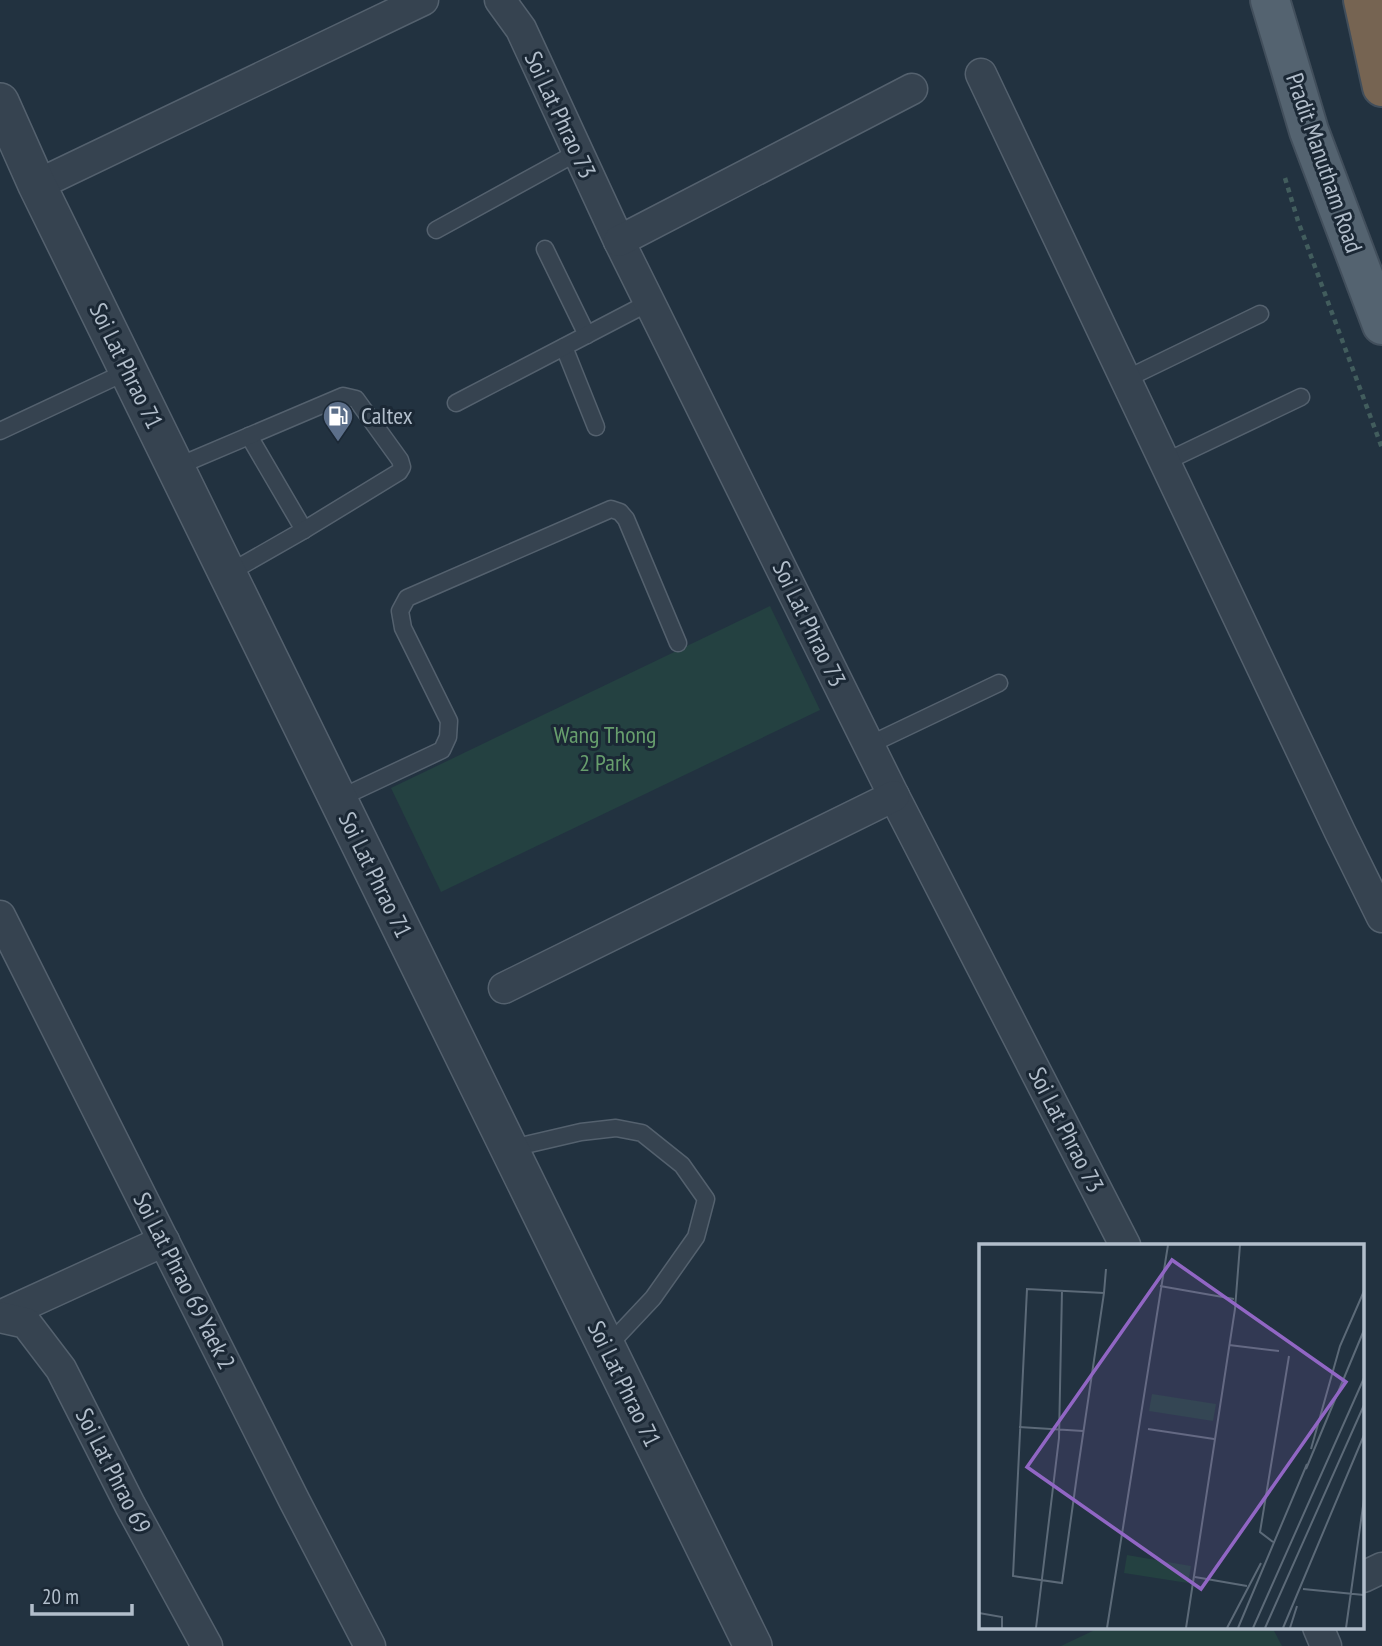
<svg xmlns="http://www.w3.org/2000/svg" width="1382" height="1646" font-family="'PT Sans Narrow',sans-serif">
<rect width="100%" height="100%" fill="#223240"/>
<!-- green -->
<g fill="#244141">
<path d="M770,606L820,710L441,892L391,788Z"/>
<path d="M1101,1627H1272L1282,1646H1061Z"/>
</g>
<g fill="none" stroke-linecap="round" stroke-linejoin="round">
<!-- service casing -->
<g stroke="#54616e" stroke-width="19">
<g id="service">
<path d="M436,230L578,152"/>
<path d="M545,249L587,335"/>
<path d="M564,347L596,427"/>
<path d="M1126,379L1260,314"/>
<path d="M456,403L650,302"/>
<path d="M0,431L128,371"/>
<path d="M249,436L304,530"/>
<path d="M1165,462L1301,397"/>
<path d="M176,467L343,396L356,399L400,460L402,467L399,472L304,530L227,574"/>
<path d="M869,745L999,683"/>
<path d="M338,799L442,750L448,737L449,721L403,628L400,611L407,598L611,509L620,512L626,519L678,643"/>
<path d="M508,1149L581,1132L616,1128L642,1133L682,1165L706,1199L696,1237L653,1298L606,1348"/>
</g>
</g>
<!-- minor casing -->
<g stroke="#54616e" stroke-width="33">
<g id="minor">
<path d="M500,0L521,29L619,241L894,796L1125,1245"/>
<path d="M981,74L1340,832L1382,917"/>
<path d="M37,185L423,0"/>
<path d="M619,241L912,89"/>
<path d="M0,916L295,1502L370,1646"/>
<path d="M504,988L894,796"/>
<path d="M0,1316L164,1241"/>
<path d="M0,1317L26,1323L61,1369L130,1505L207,1646"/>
<path d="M1363,1577L1382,1568"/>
<path d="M1318,1627L1326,1646"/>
</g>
</g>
<!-- tertiary casing -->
<g stroke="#54616e" stroke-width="40">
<path id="tertiary" d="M0,102L37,185C276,672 513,1160 753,1646"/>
</g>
<!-- primary casing -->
<g stroke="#424f5c" stroke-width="42">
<path id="primary" d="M1270,0L1309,131L1382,325"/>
</g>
<!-- motorway casing -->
<g stroke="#414e5b" stroke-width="42">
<path id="motorway" d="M1363,0L1382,87"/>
</g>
<!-- path -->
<path stroke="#425d5d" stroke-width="4.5" stroke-dasharray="5 5" stroke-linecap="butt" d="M1285,178L1298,221L1382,448"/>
<!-- service -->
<use href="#service" stroke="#364350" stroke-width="16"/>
<!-- minor -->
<use href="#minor" stroke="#364350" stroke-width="30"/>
<!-- tertiary -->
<use href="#tertiary" stroke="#364350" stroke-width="37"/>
<!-- primary -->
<use href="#primary" stroke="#546370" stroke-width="38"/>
<!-- motorway -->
<use href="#motorway" stroke="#766452" stroke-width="38"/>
</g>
<!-- icons -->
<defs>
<g id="fuel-pin" transform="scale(1.575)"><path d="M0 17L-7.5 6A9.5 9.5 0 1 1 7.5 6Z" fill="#5c6f8a" stroke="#1b2835"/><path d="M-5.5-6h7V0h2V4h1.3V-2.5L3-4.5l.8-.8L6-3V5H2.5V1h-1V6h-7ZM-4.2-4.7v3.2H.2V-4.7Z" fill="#fff"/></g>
</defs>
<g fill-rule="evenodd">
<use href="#fuel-pin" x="338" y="416"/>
</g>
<g text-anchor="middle" stroke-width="6" stroke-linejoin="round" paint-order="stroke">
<!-- street labels -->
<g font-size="24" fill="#b2becb" stroke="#1b2835">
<text transform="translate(560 115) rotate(65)" y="8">Soi Lat Phrao 73</text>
<text transform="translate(1324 163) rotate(71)" y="8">Pradit Manutham Road</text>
<text transform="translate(126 366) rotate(64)" y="8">Soi Lat Phrao 71</text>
<text transform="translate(809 624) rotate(64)" y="8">Soi Lat Phrao 73</text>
<text transform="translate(375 875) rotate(64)" y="8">Soi Lat Phrao 71</text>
<text transform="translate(1066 1130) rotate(63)" y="8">Soi Lat Phrao 73</text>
<text transform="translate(184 1281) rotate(63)" y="8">Soi Lat Phrao 69 Yaek 2</text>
<text transform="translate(624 1384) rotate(64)" y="8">Soi Lat Phrao 71</text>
<text transform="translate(113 1471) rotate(63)" y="8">Soi Lat Phrao 69</text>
</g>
<!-- poi labels -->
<g font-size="24" fill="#b2becb" stroke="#1b2835" text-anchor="start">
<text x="361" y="424">Caltex</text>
</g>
<!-- park labels -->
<g font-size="24" fill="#679e6d" stroke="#1b2835">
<text x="605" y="743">Wang Thong<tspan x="605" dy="28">2 Park</tspan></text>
</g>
</g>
<!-- overview -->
<g transform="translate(979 1244)">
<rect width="385" height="385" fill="#223240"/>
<path d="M173,150L237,160L234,177L170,167ZM148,311L212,322L209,339L145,329Z" fill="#244141"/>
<path fill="none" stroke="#5c6a78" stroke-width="2" d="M181,42L255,55M125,49L48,45L34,332L83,339L98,231L125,49L127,25M250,101L300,107M40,183L104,187M169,185L235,195M332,205L361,102L385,47M327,225L385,86M294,298L281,288L310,112M216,333L268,342M324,345L385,351M0,369L23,373V384M57,384L80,194L83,46M128,384L189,1M207,384L256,65L261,1M248,384L282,319M259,384L328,220M274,384L385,134M286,384L385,161M304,384L385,191M311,384L318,362M367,384L385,255"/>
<path fill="#9166c4" fill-opacity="0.15" stroke="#9166c4" stroke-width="3.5" d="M193,16L367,138L222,345L48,223Z"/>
<rect width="385" height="385" fill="none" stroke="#b2becb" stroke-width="3.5"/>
</g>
<!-- scale -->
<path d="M32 1604v10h100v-10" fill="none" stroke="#b2becb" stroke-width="3.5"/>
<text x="42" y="1604" font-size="21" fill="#b2becb" stroke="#1b2835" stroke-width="5" paint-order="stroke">20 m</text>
</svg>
